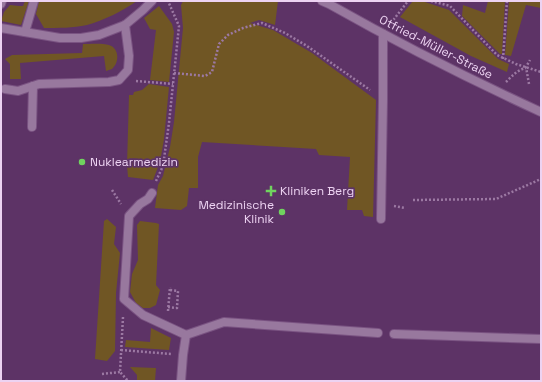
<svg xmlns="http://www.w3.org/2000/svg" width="542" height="382" font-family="'Space Grotesk',sans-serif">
<rect width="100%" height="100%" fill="#5d3366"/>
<!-- green -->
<g fill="#705624">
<path d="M25,1H29L21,25L1,21L4,12L10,5L19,6H23Z"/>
<path d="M39,1H137C122,11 105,20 87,25C73,28 58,28 44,28L36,14Z"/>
<path d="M183,1H278L275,25L259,20L250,23L273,30L312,53L376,100L373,217L364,216L362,210H347L350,157L319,155L316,149L202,142L198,157V188H189L187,206L181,210L155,208L158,185L163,176L170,147L174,122L183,28L181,5Z"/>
<path d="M413,1H422L449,10L498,59L509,64L507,72L471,56L400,17Z"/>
<path d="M488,1H505L502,54H500L462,16L463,5L485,13Z"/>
<path d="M509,1H541V8L526,5L511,56L505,55Z"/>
<path d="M159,6L172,24L174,32L169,82L150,80L156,30L150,29L144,18Z"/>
<path d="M83,44C89,44 103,43 109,45C119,48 120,62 112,69C110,70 108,70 106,71L104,56L20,63L21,79H10V64L5,59L12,55L82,53Z"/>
<path d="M149,84L169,87L164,139L160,162L153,180L128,177L127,165L129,95H133L134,92L142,90Z"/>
<path d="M107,219L116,227L114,244L120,253L116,293L115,351L107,361L95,359L104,221Z"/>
<path d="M140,221L156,223L159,224L156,285L160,290L156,305L150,308H143L136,303L130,292L132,274L138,260L137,225Z"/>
<path d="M151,328L171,338L169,350L125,347L126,340L150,342Z"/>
<path d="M130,367L156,368L155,381H137V375Z"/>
</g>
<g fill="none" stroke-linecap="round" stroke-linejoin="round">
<!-- service casing -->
<g stroke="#7a5382" stroke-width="10">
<g id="service">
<path d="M1,4L2,1"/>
<path d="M25,32L34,1"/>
<path d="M5,89L18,91L39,84L109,82L119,80L128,70L129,56L125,25"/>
<path d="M32,127L33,86"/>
<path d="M152,193L148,199L140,204L129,216L124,299L143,315L186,335"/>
<path d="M381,219L383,99V34"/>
<path d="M394,334L541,339"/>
<path d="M181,381L183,355L186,335L224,322L378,333"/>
</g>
</g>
<!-- minor casing -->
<g stroke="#7a5382" stroke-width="10">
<g id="minor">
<path d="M322,1L329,4C398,43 469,79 541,112"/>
<path d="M1,28L60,38H81L99,35L125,25L143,10L152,1"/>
</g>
</g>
<!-- path -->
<g stroke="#9c79a3" stroke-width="2.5" stroke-dasharray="2 2" stroke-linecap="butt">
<path d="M431,1L450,6L497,55L516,64L541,72"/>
<path d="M391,23L408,1"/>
<path d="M503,59L507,1"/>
<path d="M174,73L205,76L212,72L219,44L228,35L243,28L262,23L285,33L307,46L370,90"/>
<path d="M136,81L173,84"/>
<path d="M506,82C512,76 517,70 526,68"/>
<path d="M529,84L526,67L530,60"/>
<path d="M156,181L163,166L169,123L179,26L168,1"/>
<path d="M112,190L121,204"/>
<path d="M413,200L496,199L541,179"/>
<path d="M394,206L405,208"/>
<path d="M168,307L177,308L178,291L170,290"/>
<path d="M168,311L170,287"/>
<path d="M123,317L120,372L128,381"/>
<path d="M121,350L171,354"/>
<path d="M102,374L120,372"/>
</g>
<!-- service -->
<use href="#service" stroke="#98789e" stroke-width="8"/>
<!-- minor -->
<use href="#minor" stroke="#98789e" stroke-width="8"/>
</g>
<!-- markers -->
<g fill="#70d35f" stroke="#5d3366" stroke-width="1.5">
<circle cx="82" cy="162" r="4"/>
<path d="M269 185h4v4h4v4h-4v4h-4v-4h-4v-4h4z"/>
<circle cx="282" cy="212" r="4"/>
</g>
<g text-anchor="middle" stroke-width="3.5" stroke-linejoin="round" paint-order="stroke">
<!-- street labels -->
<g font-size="12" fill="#edd3f2" stroke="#5d3366">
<text transform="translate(436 47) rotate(27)" y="4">Otfried-Müller-Straße</text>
</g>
<!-- poi labels -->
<g font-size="12" fill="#edd3f2" stroke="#5d3366" text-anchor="start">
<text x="90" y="166">Nuklearmedizin</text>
<text x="280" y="195">Kliniken Berg</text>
<text x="274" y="209" text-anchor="end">Medizinische<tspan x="274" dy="14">Klinik</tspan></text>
</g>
</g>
<!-- border -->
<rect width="542" height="382" fill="none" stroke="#edd3f2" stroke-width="4"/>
</svg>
